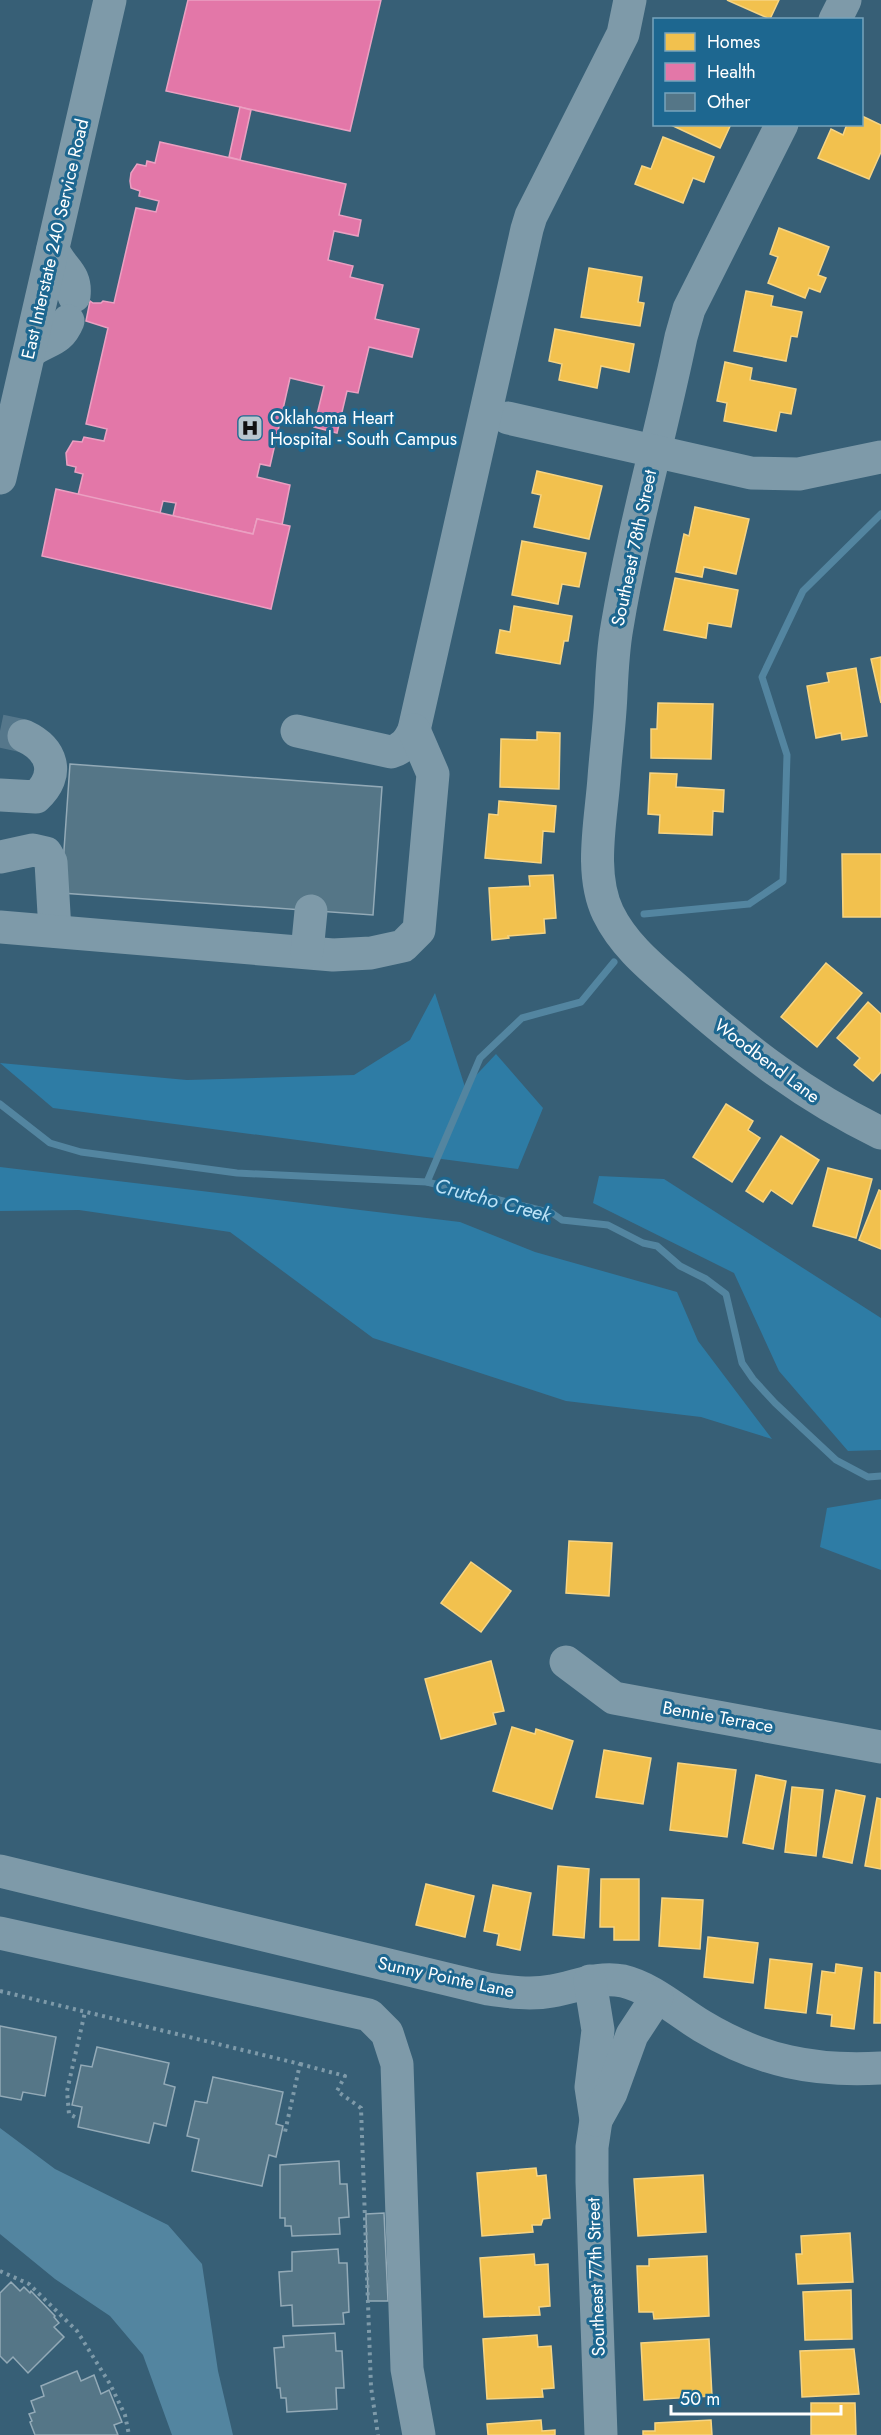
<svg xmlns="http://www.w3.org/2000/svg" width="881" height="2435" font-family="Jost,sans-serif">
<rect width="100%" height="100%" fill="#375f76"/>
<!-- green -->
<g fill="#2e7ca5">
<path d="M435,993L465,1087L496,1054L543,1108L518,1169L53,1108L0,1063L187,1080L354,1075L410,1040Z"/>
<path d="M0,1167L460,1222L535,1252L677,1292L698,1341L772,1439L701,1417L566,1401L373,1338L230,1232L79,1210L0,1211Z"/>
<path d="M599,1176L664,1179L881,1318V1450L848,1451L779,1371L734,1273L593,1203Z"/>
<path d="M881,1499V1570L820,1547L827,1508Z"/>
</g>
<!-- water -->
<path fill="#5385a0" d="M0,2128L55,2169L168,2225L202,2264L218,2371L233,2435H172L143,2355L110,2316L55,2279L0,2234Z"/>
<!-- homes -->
<g fill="#f2c14e" stroke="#f6d483" stroke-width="1.5">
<path d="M727,0H779L770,19Z"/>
<path d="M862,116L881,125V152L869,179L818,158L831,129L843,135L847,124H862Z"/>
<path d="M669,124H731L720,148Z"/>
<path d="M663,137L714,157L704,182L693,178L683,203L635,184L642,166L651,169Z"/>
<path d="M779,228L829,247L818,275L826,278L820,292L809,288L805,298L768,283L778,257L770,254Z"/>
<path d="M589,268L642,277L638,302L644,303L640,326L581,317Z"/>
<path d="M746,291L773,296L771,306L802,312L797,337L791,336L786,361L734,351Z"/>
<path d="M555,329L634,344L629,372L601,366L597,388L559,380L562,364L549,361Z"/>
<path d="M725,362L752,368L750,380L796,389L791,414L780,412L776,431L724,421L727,403L717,401Z"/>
<path d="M537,471L602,486L589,539L534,527L541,495L532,493Z"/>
<path d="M695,507L749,519L736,574L704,567L702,577L676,572L684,534L689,536Z"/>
<path d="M522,541L586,553L579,587L562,584L558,604L512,595Z"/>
<path d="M675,578L738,590L731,627L708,623L706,638L664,630Z"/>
<path d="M514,606L572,616L568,641H564L560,664L496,653L500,630L510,632Z"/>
<path d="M881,657V703L871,659Z"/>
<path d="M856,668L867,736L842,740L841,733L816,738L807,686L829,682L827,673Z"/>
<path d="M658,703L713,704L711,759L651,758V729H657Z"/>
<path d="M537,732L560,733L559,789L500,787L501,739L537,740Z"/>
<path d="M650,773L677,774L676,787L724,790L723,812L713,811L712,835L659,833L660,815L648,814Z"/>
<path d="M499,801L556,806L554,832L543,831L541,863L485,858L489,814L498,815Z"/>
<path d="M842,854H881V917H843Z"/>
<path d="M553,875L556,918L544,919L545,933L508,936L509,938L492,940L489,888L530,886L529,876Z"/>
<path d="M826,963L862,993L817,1047L781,1017Z"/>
<path d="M868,1002L881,1014V1072L873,1081L854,1065L860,1058L837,1038Z"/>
<path d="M726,1104L753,1121L748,1130L760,1138L732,1182L693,1157Z"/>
<path d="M781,1136L819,1160L792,1204L771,1190L763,1202L746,1191Z"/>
<path d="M828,1168L872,1179L856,1238L813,1226Z"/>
<path d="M879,1190L881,1191V1249L859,1240Z"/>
<path d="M569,1541L612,1543L609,1596L566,1593Z"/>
<path d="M471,1562L511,1591L481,1632L441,1603Z"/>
<path d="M491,1661L504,1711L493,1713L496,1724L441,1739L425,1679Z"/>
<path d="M512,1727L535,1734L536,1729L573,1741L552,1809L493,1791Z"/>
<path d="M604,1750L651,1758L643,1804L596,1797Z"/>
<path d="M678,1763L736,1770L727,1837L670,1830Z"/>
<path d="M756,1775L786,1781L773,1849L743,1843Z"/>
<path d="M792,1787L823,1790L816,1856L785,1852Z"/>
<path d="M836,1790L865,1796L852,1863L823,1857Z"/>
<path d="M877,1798L881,1799V1869L865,1866Z"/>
<path d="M558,1866L589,1869L584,1938L553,1935Z"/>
<path d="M601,1879H639V1940H614V1927H600Z"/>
<path d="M426,1884L474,1896L465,1937L416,1925Z"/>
<path d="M493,1885L531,1893L520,1950L497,1945L499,1934L484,1931Z"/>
<path d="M662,1898L703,1900L700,1949L659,1946Z"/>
<path d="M708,1937L758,1943L753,1983L704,1977Z"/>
<path d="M770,1959L812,1964L806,2013L765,2008Z"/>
<path d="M836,1964L862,1968L854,2029L831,2026L832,2015L817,2013L822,1971L835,1973Z"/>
<path d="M875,1972L881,1973V2023H874Z"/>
<path d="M536,2168L537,2176L546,2175L550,2218L543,2219L541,2225H532L533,2232L482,2236L477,2173Z"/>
<path d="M703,2175L706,2232L638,2236L634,2179Z"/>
<path d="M850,2233L853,2282L798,2284L796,2254H802L801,2236Z"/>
<path d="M534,2254L535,2265L548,2264L550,2306L539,2307L540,2315L484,2317L480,2258Z"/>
<path d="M707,2256L709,2316L654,2319L653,2312H639L637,2266H649V2259Z"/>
<path d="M851,2290L852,2339L805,2340L803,2292Z"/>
<path d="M537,2335L538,2347L551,2346L554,2388L542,2389L543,2397L487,2399L483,2339Z"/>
<path d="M709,2339L712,2396L644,2400L641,2343Z"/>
<path d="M854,2349L859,2394L802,2397L800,2351Z"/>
<path d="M811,2403H855L856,2435H811Z"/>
<path d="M541,2420L542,2431L555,2430V2435H488L487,2424Z"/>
<path d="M711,2420L712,2435H643V2431H655V2423Z"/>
</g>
<!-- health -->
<g fill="#e377a8" stroke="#eba0c2" stroke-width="1.5">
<path d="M188,0H381L350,131L166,91Z"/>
<path d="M240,107L251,110L240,160L229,157Z"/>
<path d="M160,142L346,184L339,215L361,220L358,236L334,231L328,260L353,266L350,277L383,285L375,319L419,329L412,357L369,347L358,393L347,391L337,433L314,427L324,386L290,378L270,466L260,464L257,477L290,485L282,525L257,519L253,534L173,516L176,503L163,501L160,513L78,495L83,474L75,472L76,467L67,465L66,453L73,441L82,442L84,437L104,441L107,429L86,424L108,328L86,321L90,301L93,303H101L103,301L114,303L136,208L156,212L159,201L139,196L140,191L131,188L130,181L131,173L137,164L146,166L147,161L155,163Z"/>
<path d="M56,489L253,534L257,519L290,526L271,609L42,556Z"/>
</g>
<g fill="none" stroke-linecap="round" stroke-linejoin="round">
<!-- stream -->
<g stroke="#5385a0" stroke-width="7">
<path d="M644,914L749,904L783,881L787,755L762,677L803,591L881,514"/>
<path d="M0,1104L50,1143L81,1152L237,1173L427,1182L552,1213L562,1220L608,1225L643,1243L657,1246L680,1266L706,1279L726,1294L742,1363L753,1379L775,1403L836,1460L868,1477L881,1476"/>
<path d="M427,1182L480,1058L522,1018L581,1002L614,962"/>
</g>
</g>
<!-- building -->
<g fill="#557687" stroke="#93aab7" stroke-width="1.5">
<path d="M70,764L382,787L373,915L61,893Z"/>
<path d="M0,2026L56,2037L45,2096L23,2092L21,2100L0,2096Z"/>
<path d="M97,2047L169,2063L164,2084L175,2087L166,2126L154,2123L149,2143L78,2127L82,2107L72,2105L81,2065L92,2067Z"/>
<path d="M213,2077L283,2092L276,2124L283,2126L276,2157L269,2155L262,2186L192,2171L199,2139L187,2136L195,2101L207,2103Z"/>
<path d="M339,2161L340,2184H347L349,2217L339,2218L340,2234L292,2236L291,2226H285V2218H280V2165Z"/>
<path d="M384,2213L388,2301H368L366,2214Z"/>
<path d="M338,2249L339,2263H347L349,2312L343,2313L344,2324L293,2326L292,2305L281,2306L279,2272L292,2271V2252Z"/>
<path d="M11,2282L20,2291L24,2287L30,2293L31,2291L55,2316L54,2317L59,2323L54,2327L64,2337L28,2373L13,2357L7,2363L0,2356V2293Z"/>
<path d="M335,2333L336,2351H342L344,2388H336L337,2409L287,2412L286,2398H281L280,2388H277L274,2348L284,2347L283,2336Z"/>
<path d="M77,2371L81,2381L94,2375L101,2394L109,2390L122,2422L114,2425L118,2435H35L30,2422L32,2421L29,2414L35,2412L31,2401L44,2396L41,2386Z"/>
</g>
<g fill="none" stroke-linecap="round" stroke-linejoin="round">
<!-- minor-tunnel -->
<path stroke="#55778b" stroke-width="33" stroke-dasharray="33 16" stroke-linecap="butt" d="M0,731L24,736"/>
<!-- path -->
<g stroke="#7e9aa9" stroke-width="4" stroke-dasharray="3 4.5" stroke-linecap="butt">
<path d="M0,1991L300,2064L285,2132"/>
<path d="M300,2064L345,2076L337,2091L361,2108L371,2387L378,2435"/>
<path d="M75,2117L69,2114L67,2091L85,2012"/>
<path d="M0,2271L29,2284L77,2331L110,2384L125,2415L129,2435"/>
</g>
<!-- minor -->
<g stroke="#7e9aa9" stroke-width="33">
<path d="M835,20L845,0"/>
<path d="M782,124L689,309L681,337C661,434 633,530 617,627C613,649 612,671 611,693C610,721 606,750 604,778C601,821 589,873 608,913C625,948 656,971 684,996C747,1051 806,1097 881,1133"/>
<path d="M53,249C60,269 77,272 74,296"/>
<path d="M30,352C46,339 59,343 68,321"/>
<path d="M508,418L751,473L799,474L881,457"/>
<path d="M0,478L110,0"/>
<path d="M297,731L391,752C404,748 409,741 414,730L527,229L531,216L623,34L630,0"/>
<path d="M0,795L36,797C61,774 52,749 24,736"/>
<path d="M0,857L33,850L46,853L51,862L55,931"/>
<path d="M0,927L333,955L371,953L403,946L419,930L433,774L414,730"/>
<path d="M307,952L311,911"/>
<path d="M566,1662L614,1698L881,1747"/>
<path d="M0,1871L488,1989C509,1992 531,1995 552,1991C576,1987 597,1976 623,1981C652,1988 677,2011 702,2026C760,2061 815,2072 881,2068"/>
<path d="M0,1933L369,2015L387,2033L397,2064L407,2369L419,2435"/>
<path d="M590,1981L598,2030L591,2087L596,2120L592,2147V2182L601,2435"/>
<path d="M596,2120L611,2093L632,2035L657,1997"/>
</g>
</g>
<!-- icons -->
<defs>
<g id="hospital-square" transform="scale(1.35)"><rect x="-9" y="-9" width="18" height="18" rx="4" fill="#b9c7cf" stroke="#1d6790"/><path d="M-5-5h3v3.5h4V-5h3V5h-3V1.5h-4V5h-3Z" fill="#111"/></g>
</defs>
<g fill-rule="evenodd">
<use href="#hospital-square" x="250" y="428"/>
</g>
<g text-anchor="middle" stroke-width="6" stroke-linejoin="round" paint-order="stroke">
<!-- street labels -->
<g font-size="18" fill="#fff" stroke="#1d6790">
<text transform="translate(55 239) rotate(-77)" y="6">East Interstate 240 Service Road</text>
<text transform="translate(634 548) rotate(-78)" y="6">Southeast 78th Street</text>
<text transform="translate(767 1061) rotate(37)" y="6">Woodbend Lane</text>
<text transform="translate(718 1717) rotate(10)" y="6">Bennie Terrace</text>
<text transform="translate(446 1977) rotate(12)" y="6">Sunny Pointe Lane</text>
<text transform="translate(596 2277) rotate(-92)" y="6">Southeast 77th Street</text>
</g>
<!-- poi labels -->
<g font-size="18" fill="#fff" stroke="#1d6790" text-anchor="start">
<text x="270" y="424">Oklahoma Heart<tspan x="270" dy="21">Hospital - South Campus</tspan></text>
</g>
<!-- water labels -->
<g font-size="20" font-style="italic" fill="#bce2f6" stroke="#1d6790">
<text transform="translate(493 1200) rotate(15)" y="7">Crutcho Creek</text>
</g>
</g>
<!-- legend -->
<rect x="653" y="18" width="210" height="108" fill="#1d6790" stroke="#77a4bc" stroke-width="1.5"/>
<rect x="665" y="33" width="30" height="18" fill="#f2c14e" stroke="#77a4bc" stroke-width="1.5"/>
<text x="707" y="48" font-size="18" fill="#ffffff">Homes</text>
<rect x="665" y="63" width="30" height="18" fill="#e377a8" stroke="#77a4bc" stroke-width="1.5"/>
<text x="707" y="78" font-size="18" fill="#ffffff">Health</text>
<rect x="665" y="93" width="30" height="18" fill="#557687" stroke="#77a4bc" stroke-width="1.5"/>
<text x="707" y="108" font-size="18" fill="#ffffff">Other</text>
<!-- scale -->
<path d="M671 2405v9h170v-9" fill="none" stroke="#ffffff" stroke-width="3"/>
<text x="680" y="2405" font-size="18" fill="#ffffff" stroke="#1d6790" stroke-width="4.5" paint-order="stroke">50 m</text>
</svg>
